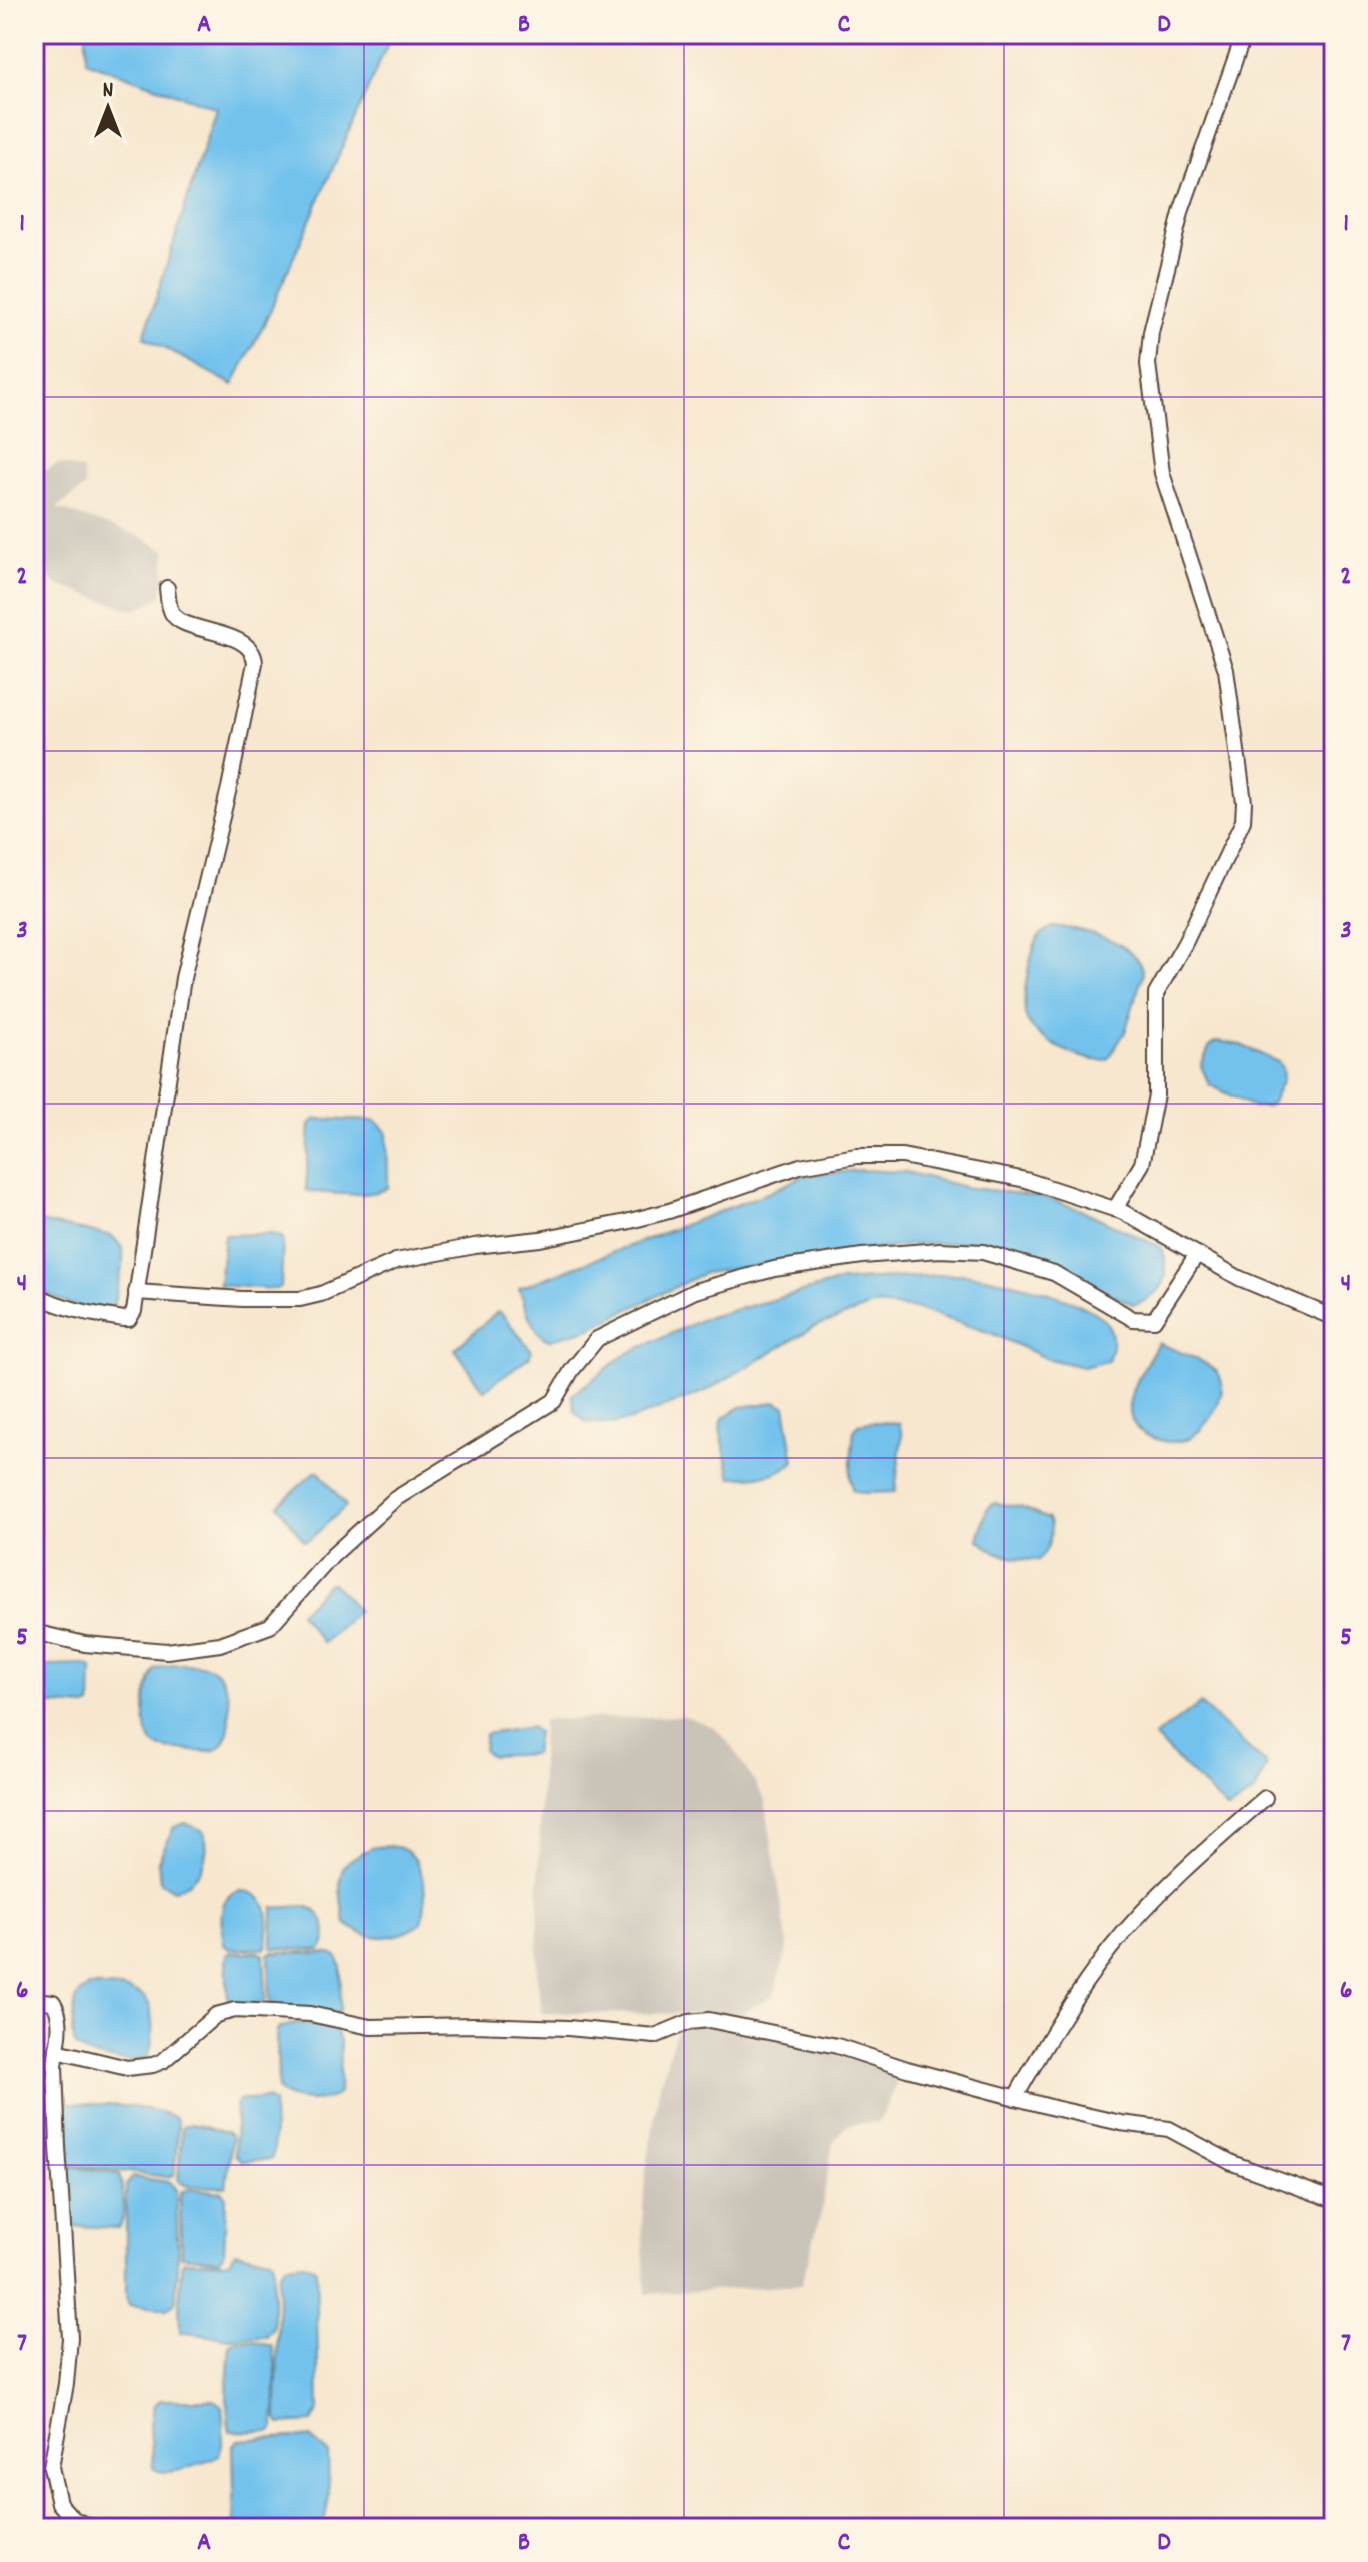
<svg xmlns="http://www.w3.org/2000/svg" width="1368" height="2562" font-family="Dekko,sans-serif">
<rect width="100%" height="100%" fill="#fcf5e5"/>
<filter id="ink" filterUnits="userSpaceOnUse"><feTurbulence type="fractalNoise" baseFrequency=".0125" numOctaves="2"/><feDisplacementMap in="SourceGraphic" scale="16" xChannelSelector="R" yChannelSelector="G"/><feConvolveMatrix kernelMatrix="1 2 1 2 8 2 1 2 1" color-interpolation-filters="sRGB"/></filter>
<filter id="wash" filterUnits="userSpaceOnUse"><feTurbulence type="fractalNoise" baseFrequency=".006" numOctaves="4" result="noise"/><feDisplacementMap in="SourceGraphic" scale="32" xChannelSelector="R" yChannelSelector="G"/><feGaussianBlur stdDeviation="1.8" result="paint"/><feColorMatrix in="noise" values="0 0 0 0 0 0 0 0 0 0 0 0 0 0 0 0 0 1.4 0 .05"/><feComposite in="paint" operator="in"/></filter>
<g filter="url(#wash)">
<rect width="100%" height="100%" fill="#f7e7cf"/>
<!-- industrial -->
<g fill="#c9c3b8">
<path d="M59,463L82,470L85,487L57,508L140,536L166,551L162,597L134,610L57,585L34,563V482L38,475Z"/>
<path d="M685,1716L714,1727L733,1748L765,1800L788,1948L774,1995L741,2014L542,2013L537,1977L542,1720Z"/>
<path d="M709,2023L769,2033L894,2073L896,2086L879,2122L847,2125L833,2142L820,2217L801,2285L646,2294L642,2228L645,2177L660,2084L676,2030Z"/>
</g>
<!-- water -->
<g fill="#72c2ed" stroke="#567686" stroke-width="2">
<path d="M86,34H392L266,320L233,385L144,337L216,108L86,61Z"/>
<path d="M1052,927C1079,927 1139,941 1143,974L1125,1032L1108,1059C1088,1066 1036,1040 1027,1020C1020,1004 1030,947 1041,934C1043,933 1049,929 1052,927Z"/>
<path d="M1217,1041L1241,1045L1278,1062L1282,1068L1283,1079L1271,1104L1265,1107H1253L1209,1084L1201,1066L1210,1045Z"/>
<path d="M316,1119L377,1121L387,1133L388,1187C375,1198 323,1194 306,1190L310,1124Z"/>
<path d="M860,1170L906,1172L964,1187L1044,1197L1084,1211L1162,1248C1172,1277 1164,1295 1134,1305L1031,1256L988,1241L916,1244L704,1273L588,1329L548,1340C530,1330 526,1306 519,1288L770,1192L805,1175Z"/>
<path d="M34,1221L112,1236L123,1248V1264L113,1306C89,1318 55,1297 34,1287Z"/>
<path d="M273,1234L283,1238L281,1287L275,1289L219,1285L224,1235Z"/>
<path d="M957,1274C988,1274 1091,1298 1108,1325C1115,1337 1112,1348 1108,1361L1083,1367L1045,1358L991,1333L917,1309L875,1305L814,1327L706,1391L631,1420L610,1424L586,1422L575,1412L572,1395L624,1355L705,1318L842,1281Z"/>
<path d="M497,1312L501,1313L532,1351L529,1357L484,1390L455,1349Z"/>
<path d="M1158,1343C1175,1351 1199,1357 1214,1369C1236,1386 1207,1431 1187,1439C1174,1444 1164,1442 1151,1437C1107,1420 1143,1370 1158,1343Z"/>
<path d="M776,1402L785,1406L794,1461C777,1478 754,1477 731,1477L720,1429L723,1418L741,1407Z"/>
<path d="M871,1422L899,1423L902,1435L895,1492L863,1493L852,1489L850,1475L854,1429L858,1424Z"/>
<path d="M315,1472H319L346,1506L310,1539L304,1541L278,1505Z"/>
<path d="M994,1503L1020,1507L1048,1519C1054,1533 1049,1549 1039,1560C1017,1561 993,1554 978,1539L987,1509Z"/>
<path d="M329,1583H333L358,1611L323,1643L299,1613Z"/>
<path d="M177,1664C200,1664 219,1663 226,1688C231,1703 234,1743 215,1750C207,1753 193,1751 184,1750C175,1750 162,1750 154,1744C139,1732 145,1683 156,1669Z"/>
<path d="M85,1665L92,1668L91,1705L86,1707L43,1704L47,1666Z"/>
<path d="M1200,1704L1267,1765L1255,1792L1228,1810L1154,1737Z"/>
<path d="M530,1727L537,1732L534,1754L491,1756L483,1751L485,1734Z"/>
<path d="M185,1823L204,1831C212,1856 199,1882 174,1890L160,1881L158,1861L174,1827Z"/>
<path d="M373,1847C381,1847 393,1845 400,1848C426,1857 430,1903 420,1924C396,1941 369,1942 345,1923C343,1908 335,1878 345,1865C351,1857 365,1852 373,1847Z"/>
<path d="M242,1891C274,1894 268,1922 267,1947L265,1949H230L224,1945C222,1925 214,1895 242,1891Z"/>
<path d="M306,1906C325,1913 331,1932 321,1950L272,1948L273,1908Z"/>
<path d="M232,1952H258L264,1955L266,1998L263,2003L237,2005L228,2000L226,1959L228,1954Z"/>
<path d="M274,1952L330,1953L337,1956L341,1967L340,2009L335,2013L270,2004L269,1954Z"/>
<path d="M89,1987C104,1986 139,1987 148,2002C151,2007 151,2014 152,2020C153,2033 153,2047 147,2057C132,2065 85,2059 75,2044C70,2034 73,2023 74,2012C75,1999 77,1994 89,1987Z"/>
<path d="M296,2023L334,2027L340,2041L339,2093C325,2104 288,2104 278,2089L277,2031L279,2028Z"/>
<path d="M245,2100L267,2099L273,2103L274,2151L271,2159L243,2161L235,2155L236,2105L239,2101Z"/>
<path d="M69,2103C100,2105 148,2104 176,2118L178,2125L174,2174L168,2177L64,2164L62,2109Z"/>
<path d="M192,2124L226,2132L232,2137L226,2187L187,2186L178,2181L182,2126Z"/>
<path d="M75,2167L119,2174C123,2188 127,2216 119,2228L73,2226L68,2221L65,2170Z"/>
<path d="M132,2177L170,2182L176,2190L178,2265L175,2302L167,2309L129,2305L126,2297V2185Z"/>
<path d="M190,2189L223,2192L226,2197L224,2255L219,2260L181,2256L180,2192Z"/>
<path d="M235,2252L271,2258L273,2261V2328L267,2337L225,2338L180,2332L179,2301L183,2261L225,2262L231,2260Z"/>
<path d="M304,2263L314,2267L316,2271L319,2410L312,2422L280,2424L277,2419L278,2275L285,2265Z"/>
<path d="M236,2341H253L272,2346C279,2372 275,2402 274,2428L271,2432L230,2431C225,2404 228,2373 230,2345Z"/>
<path d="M160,2400H213L222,2406C223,2422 225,2440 219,2455C205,2463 165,2479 153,2468L150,2425L153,2407Z"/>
<path d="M293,2437L310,2438L328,2453L329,2497L323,2528H235L233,2445L238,2440Z"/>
</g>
</g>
<g filter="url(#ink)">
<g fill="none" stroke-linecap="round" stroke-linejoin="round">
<!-- minor casing -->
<g stroke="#574639" stroke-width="18">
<g id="minor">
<path d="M1115,1209L1142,1164L1150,1125L1156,1095V994L1185,943L1243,821L1244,802L1226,670L1162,473L1148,364L1151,332L1182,209L1244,34"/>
<path d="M136,1292L242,1299H300L321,1294L396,1261L475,1246L540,1239L626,1222L669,1211L800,1166L856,1156H902L1026,1180L1123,1212L1239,1278L1334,1318"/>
<path d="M34,1294C63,1309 91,1314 124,1319H129L134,1311L183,978L229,788L255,663C253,627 183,635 172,613C168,606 168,596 167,588"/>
<path d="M34,1632L85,1644L167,1651L220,1644L270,1626L332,1556L395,1499L554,1401L572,1370L597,1339L695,1291L774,1269L862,1256L940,1250L983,1252L1054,1273L1133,1319L1154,1320L1197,1254"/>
<path d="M34,2000L53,2002C62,2016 60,2033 57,2049L61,2052L127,2068L153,2065L163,2061L216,2015L235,2010L310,2014L370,2027L475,2025L568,2028L655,2036L689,2022L709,2020L837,2046L907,2069L1054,2108L1121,2123L1169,2129L1232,2163L1334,2200"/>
<path d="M57,2049L55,2067L58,2147L70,2338L66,2384L51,2467L59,2503L72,2518L91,2528"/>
<path d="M1015,2098C1044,2047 1074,1995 1111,1948C1156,1892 1211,1845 1265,1798"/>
</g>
</g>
<!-- minor -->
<use href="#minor" stroke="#fff" stroke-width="14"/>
</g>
</g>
<!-- grid -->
<path fill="none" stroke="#7b2cbf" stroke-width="2" stroke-opacity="0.55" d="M364,34V2528M684,34V2528M1004,34V2528M34,397H1334M34,751H1334M34,1104H1334M34,1458H1334M34,1811H1334M34,2165H1334"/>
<!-- margin -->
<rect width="1368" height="2562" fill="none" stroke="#fcf5e5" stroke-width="88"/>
<!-- north arrow -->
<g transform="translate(108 108)" stroke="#fcf5e5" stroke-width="6" paint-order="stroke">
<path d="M0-6L14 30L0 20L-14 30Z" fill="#3b2a1e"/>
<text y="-12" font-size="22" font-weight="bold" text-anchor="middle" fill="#3b2a1e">N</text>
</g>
<rect x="44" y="44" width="1280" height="2474" fill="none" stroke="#7b2cbf" stroke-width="3"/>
<g font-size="26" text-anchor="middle" font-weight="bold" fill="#7b2cbf">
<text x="204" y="31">A</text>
<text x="524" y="31">B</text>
<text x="844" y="31">C</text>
<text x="1164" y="31">D</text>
<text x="22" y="230">1</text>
<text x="1346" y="230">1</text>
<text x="22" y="583">2</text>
<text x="1346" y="583">2</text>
<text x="22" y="937">3</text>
<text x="1346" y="937">3</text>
<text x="22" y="1290">4</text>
<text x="1346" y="1290">4</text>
<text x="22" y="1644">5</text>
<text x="1346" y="1644">5</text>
<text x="22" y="1997">6</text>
<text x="1346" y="1997">6</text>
<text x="22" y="2350">7</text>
<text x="1346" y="2350">7</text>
<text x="204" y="2549">A</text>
<text x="524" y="2549">B</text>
<text x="844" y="2549">C</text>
<text x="1164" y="2549">D</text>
</g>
</svg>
